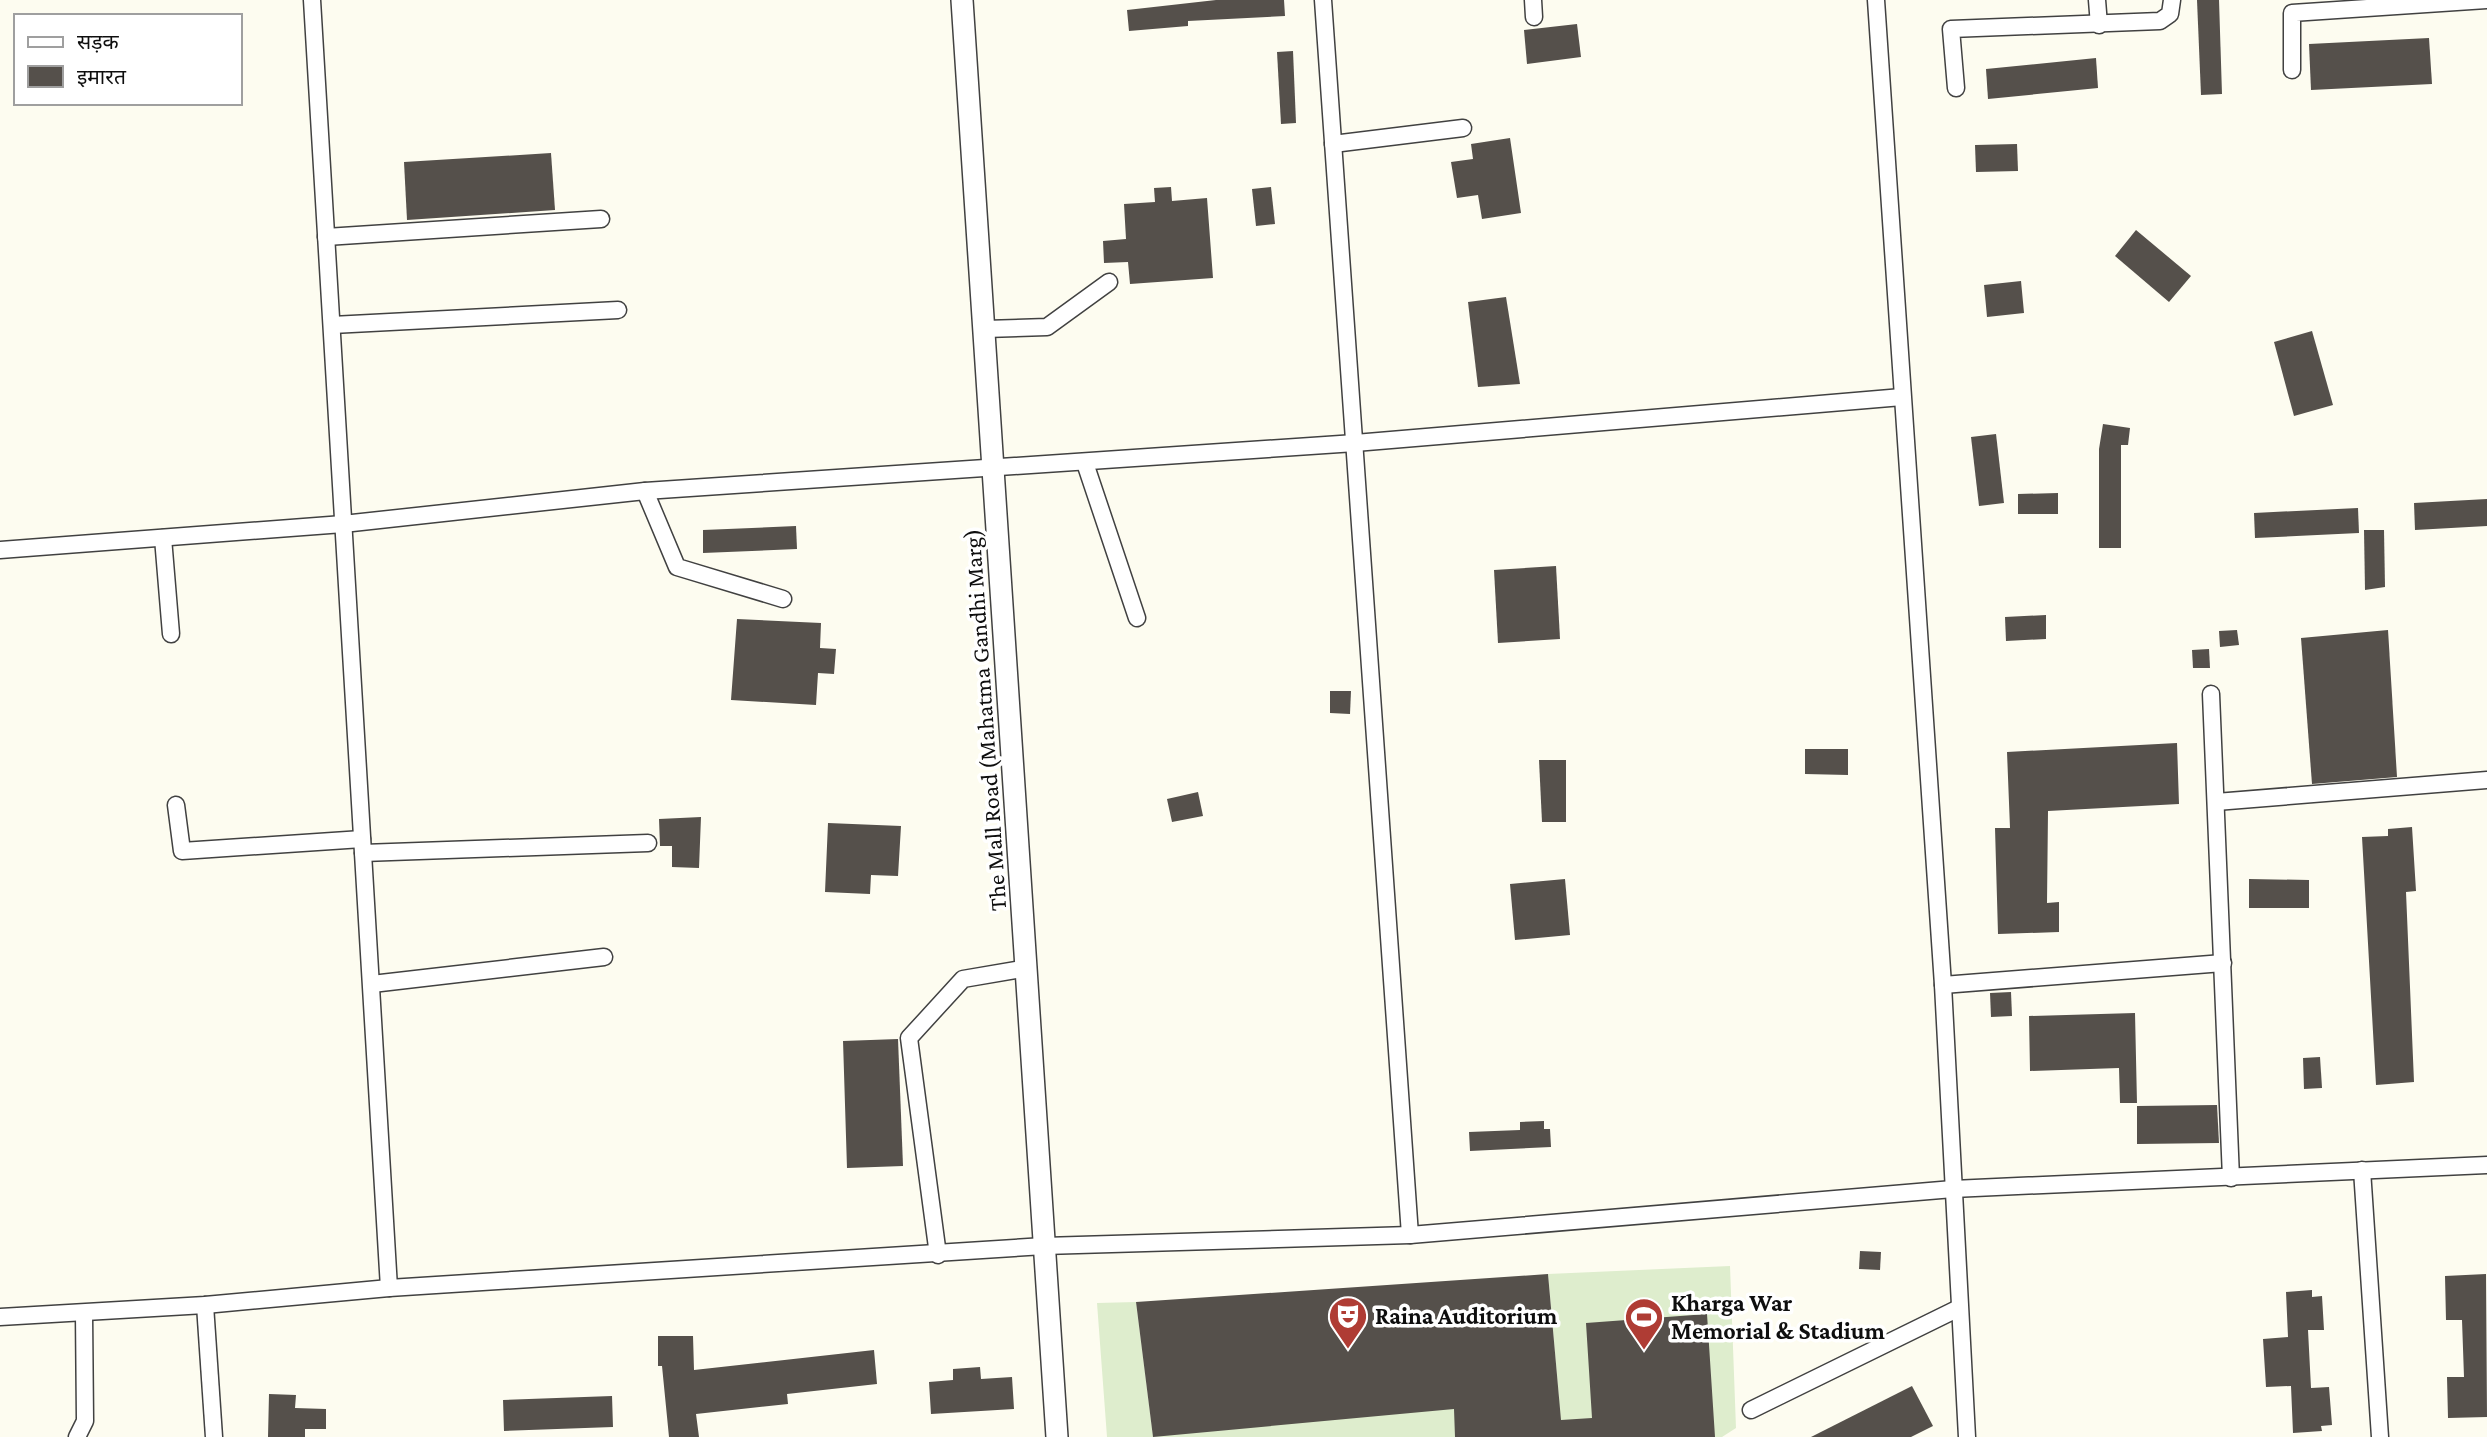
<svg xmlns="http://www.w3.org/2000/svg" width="2487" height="1437" font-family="'Crimson Pro','Noto Sans Devanagari',serif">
<rect width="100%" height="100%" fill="#fdfcf0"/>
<!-- pitch -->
<path fill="#deedcd" d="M1730,1266L1736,1428L1722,1437H1107L1097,1303L1136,1302L1153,1436L1559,1398L1548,1274Z"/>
<!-- building -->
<g fill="#55504b">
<path d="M1216,0H1284L1285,16L1188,21V26L1129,31L1127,10Z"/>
<path d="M2197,0H2219L2222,94L2201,95Z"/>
<path d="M1577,24L1581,57L1527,64L1524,30Z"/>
<path d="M2429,38L2432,84L2311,90L2309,44Z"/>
<path d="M1293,51L1296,123L1281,124L1277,52Z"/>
<path d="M2096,58L2098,88L1988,99L1986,69Z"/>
<path d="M1510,138L1521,213L1482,219L1478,195L1457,198L1451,162L1473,159L1471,144Z"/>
<path d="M2017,144L2018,171L1976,172L1975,145Z"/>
<path d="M551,153L555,210L407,220L404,162Z"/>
<path d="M1171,187L1172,201L1207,198L1213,278L1130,284L1128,262L1104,263L1103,241L1126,239L1124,204L1155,202L1154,188Z"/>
<path d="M1271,187L1275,224L1256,226L1252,189Z"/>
<path d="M2136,230L2191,276L2169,302L2115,256Z"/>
<path d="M2021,281L2024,313L1987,317L1984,285Z"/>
<path d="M1506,297L1520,384L1478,387L1468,302Z"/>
<path d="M2312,331L2333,405L2294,416L2274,342Z"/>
<path d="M2103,424L2130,428L2128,445H2121V548H2099V449Z"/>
<path d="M1996,434L2004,503L1979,506L1971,437Z"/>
<path d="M2058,493V514H2018V494Z"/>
<path d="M2487,499V526L2415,530L2414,503Z"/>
<path d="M2358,508L2359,533L2255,538L2254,513Z"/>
<path d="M796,526L797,549L703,553V530Z"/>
<path d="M2364,530H2384L2385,587L2365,590Z"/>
<path d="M1556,566L1560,639L1498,643L1494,570Z"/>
<path d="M2046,615V639L2006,641L2005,617Z"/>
<path d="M737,619L821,623L820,648L836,649L834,674L818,673L816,705L731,700Z"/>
<path d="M2237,630L2239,645L2220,647L2219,631Z"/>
<path d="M2388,630L2397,777L2312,784L2301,638Z"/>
<path d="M2209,649L2210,668H2193L2192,650Z"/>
<path d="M1330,691H1351L1350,714L1330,713Z"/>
<path d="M2177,743L2179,804L2048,811L2047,903L2059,902V932L1998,934L1995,828H2010L2007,752Z"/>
<path d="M1805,749H1848V775L1805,774Z"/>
<path d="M1539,760H1566V822H1542Z"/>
<path d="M1198,792L1203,816L1172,822L1167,799Z"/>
<path d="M701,817L699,868L672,867V846H660L659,819Z"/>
<path d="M828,823L901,826L898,876L871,875L870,894L825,892Z"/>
<path d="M2412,827L2416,891L2406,892L2414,1082L2376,1085L2362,837L2388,836V829Z"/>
<path d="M1565,879L1570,935L1515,940L1510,884Z"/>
<path d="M2249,879L2309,880V908H2249Z"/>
<path d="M2011,992L2012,1016L1991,1017L1990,993Z"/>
<path d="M2135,1013L2137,1103H2120L2119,1068L2030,1071L2029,1016Z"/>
<path d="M898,1039L903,1166L847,1168L843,1041Z"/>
<path d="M2320,1057L2322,1088L2304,1089L2303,1058Z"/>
<path d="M2217,1105L2219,1143L2137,1144V1106Z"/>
<path d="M1544,1121V1129H1550L1551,1147L1470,1151L1469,1132L1520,1130V1122Z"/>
<path d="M1860,1251L1881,1252L1880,1270L1859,1269Z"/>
<path d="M1548,1274L1561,1420L1592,1418L1586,1323L1707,1314L1715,1437H1455L1454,1409L1153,1437L1136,1302Z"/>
<path d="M2486,1274L2487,1417L2448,1418L2447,1377H2464L2462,1320H2446L2445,1276Z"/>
<path d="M2312,1290V1297L2322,1296L2324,1330H2308L2311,1388L2329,1387L2332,1425L2321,1426L2322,1431L2293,1433L2291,1386L2266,1387L2263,1339L2288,1337L2286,1292Z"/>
<path d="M658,1336H693L694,1370L874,1350L877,1384L787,1394L788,1404L696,1414L699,1437H669L662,1366H658Z"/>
<path d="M980,1367L981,1379L1012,1377L1014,1409L931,1414L929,1382L953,1380V1369Z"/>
<path d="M1912,1386L1933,1426L1911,1437H1811Z"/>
<path d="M269,1394L296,1395L295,1408L326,1409V1429H305V1437H268Z"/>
<path d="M612,1396L613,1427L504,1431L503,1400Z"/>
</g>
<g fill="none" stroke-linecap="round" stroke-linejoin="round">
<!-- minor casing -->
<g stroke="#414141" stroke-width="19">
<g id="minor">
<path d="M312,0L389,1288"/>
<path d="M1323,0L1410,1235"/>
<path d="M1533,0L1534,17"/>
<path d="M1876,0L1943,985L1967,1437"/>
<path d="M2097,0L2099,25"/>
<path d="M2292,70V13L2487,0"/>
<path d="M1956,88L1951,29L2160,21L2170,14L2172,0"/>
<path d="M1333,144L1463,128"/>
<path d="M326,237L601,219"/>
<path d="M332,325L618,310"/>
<path d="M985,329L1047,327L1109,282"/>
<path d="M1085,463L1137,618"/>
<path d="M645,491L677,567L783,599"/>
<path d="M163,538L171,634"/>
<path d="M0,550L343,524L645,491L1355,443L1902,397"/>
<path d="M2211,694L2231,1178"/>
<path d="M2216,802L2487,780"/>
<path d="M176,805L182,851L362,839"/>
<path d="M363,853L648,843"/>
<path d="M372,984L604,957"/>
<path d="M1943,985L2223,963"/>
<path d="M2362,1170L2380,1437"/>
<path d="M938,1255L909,1038L963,979L1028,968"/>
<path d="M205,1305L214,1437"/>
<path d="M0,1317L205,1305L389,1288L1044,1246L1410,1235L1953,1189L2487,1165"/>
<path d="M1751,1410L1959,1308"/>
<path d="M77,1437L85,1421L84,1314"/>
</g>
</g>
<!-- tertiary casing -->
<g stroke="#414141" stroke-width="24">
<path id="tertiary" d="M962,0L1057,1437"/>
</g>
<!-- minor -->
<use href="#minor" stroke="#fff" stroke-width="16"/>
<!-- tertiary -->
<use href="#tertiary" stroke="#fff" stroke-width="21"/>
</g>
<!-- icons -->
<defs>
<g id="theatre-pin" transform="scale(2.0125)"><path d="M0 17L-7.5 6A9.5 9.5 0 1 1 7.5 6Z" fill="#af3c34" stroke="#fff"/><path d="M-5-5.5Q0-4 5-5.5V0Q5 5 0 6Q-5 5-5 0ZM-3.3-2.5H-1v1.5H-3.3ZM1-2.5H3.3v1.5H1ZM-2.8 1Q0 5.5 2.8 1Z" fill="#fff"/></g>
<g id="stadium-pin" transform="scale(2.0125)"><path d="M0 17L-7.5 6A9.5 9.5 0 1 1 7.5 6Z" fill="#af3c34" stroke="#fff"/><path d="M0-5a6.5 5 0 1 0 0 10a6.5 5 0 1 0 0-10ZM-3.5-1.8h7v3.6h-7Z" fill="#fff"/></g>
</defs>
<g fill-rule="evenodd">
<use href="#theatre-pin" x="1348" y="1316"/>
<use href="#stadium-pin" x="1644" y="1317"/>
</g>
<g text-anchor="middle" stroke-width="7" stroke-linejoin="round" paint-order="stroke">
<!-- street labels -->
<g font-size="24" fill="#0e0e0e" stroke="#fff">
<text transform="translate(985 720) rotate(-94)" y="8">The Mall Road (Mahatma Gandhi Marg)</text>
</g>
<!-- poi labels -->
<g font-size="24" font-weight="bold" fill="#0e0e0e" stroke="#fff" text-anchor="start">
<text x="1671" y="1311">Kharga War<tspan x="1671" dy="28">Memorial &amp; Stadium</tspan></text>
<text x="1375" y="1324">Raina Auditorium</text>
</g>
</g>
<!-- legend -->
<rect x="14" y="14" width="228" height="91" fill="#ffffff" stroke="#9f9f9f" stroke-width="2"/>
<rect x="28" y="37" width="35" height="10" fill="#ffffff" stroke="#9f9f9f" stroke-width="2"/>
<text x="77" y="49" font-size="21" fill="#0e0e0e">सड़क</text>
<rect x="28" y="66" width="35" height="21" fill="#55504b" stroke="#9f9f9f" stroke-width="2"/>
<text x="77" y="84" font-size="21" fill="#0e0e0e">इमारत</text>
</svg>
